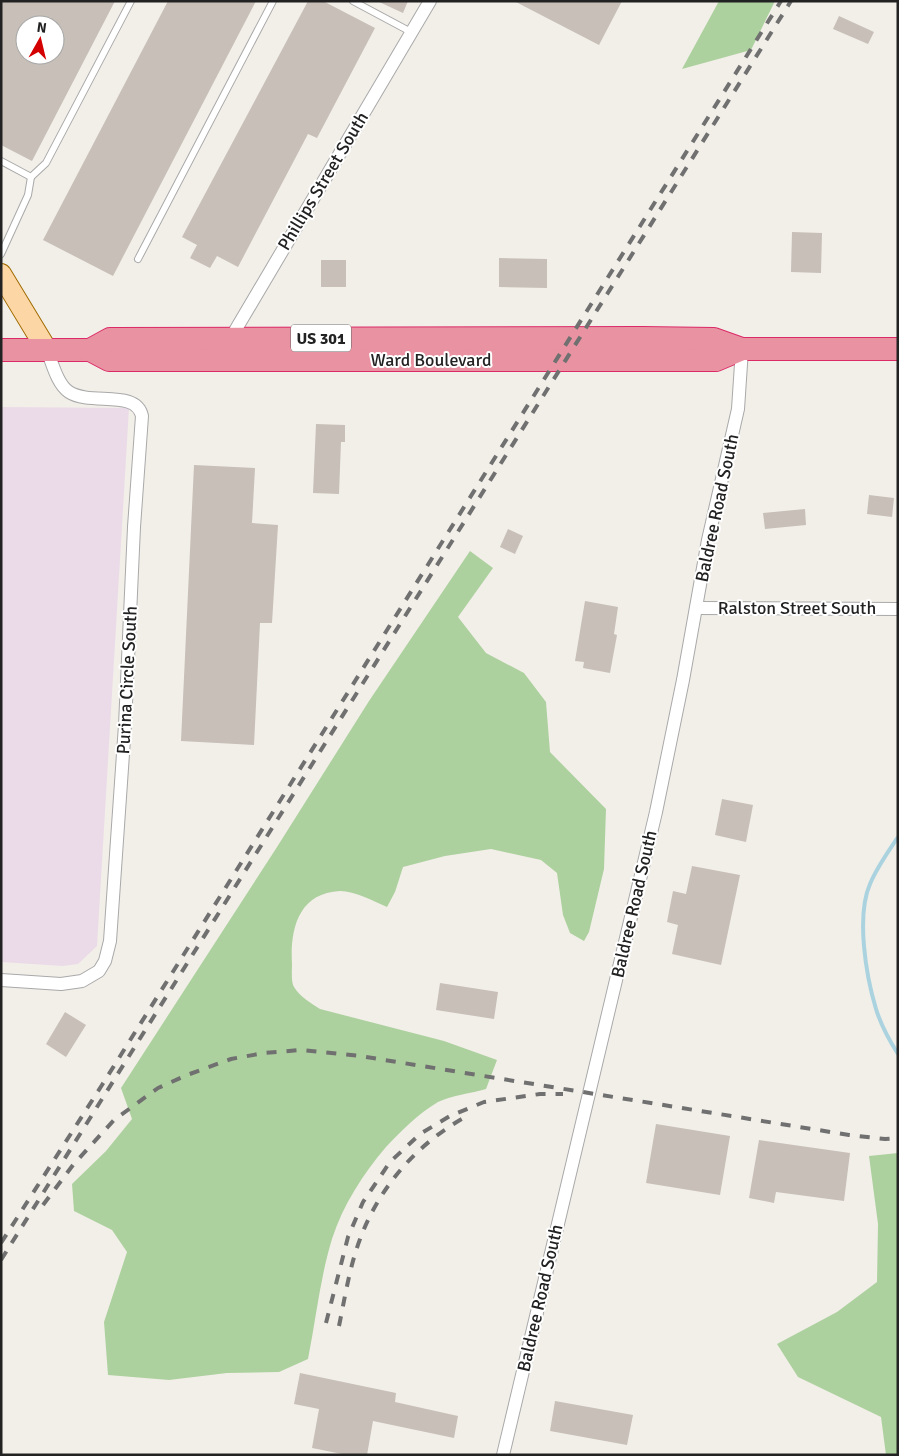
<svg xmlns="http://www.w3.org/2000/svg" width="899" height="1456" font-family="Signika,sans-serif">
<rect width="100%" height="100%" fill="#f2efe9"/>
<!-- industrial -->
<path fill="#ebdbe8" d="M1,407L129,408L97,946L78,964L63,966L1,962Z"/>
<!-- forest -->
<g fill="#add19e">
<path d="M719,1H775L751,50L682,69Z"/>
<path d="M470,551L493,568L458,617L486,653L524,673L546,702L550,752L606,809L604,869L589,932L584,941L570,933L563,915L557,873L541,860L491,849L445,856L403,867L395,892L387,907C373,901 355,891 340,891C298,893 290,930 292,964C292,971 291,982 294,987C300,997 311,1003 320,1009L444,1041L497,1060L486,1089C472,1093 450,1096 438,1102C418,1114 401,1131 386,1147C363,1174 343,1205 332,1239C320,1278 316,1319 308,1359L279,1372L227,1373L169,1380L108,1375L104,1322L127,1252L112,1230L74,1211L72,1184L106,1151L132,1119L121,1088L277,847L369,701Z"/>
<path d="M898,1153V1455H886L881,1417L798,1377L777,1344L837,1312L877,1282L878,1224L869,1156Z"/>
</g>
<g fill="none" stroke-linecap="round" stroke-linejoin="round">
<!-- stream -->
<path stroke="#aad3df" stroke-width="4" d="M898,837C888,852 877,867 870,884C856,916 866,976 876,1009C881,1025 889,1040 898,1054"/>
</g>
<!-- building -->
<g fill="#c7bfb8" fill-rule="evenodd">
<path d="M3,1H115L32,161L1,145V5ZM25,25H55V55H25Z"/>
<path d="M168,1H256L113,276L43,240Z"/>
<path d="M308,1H323L375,28L317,138L308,134L238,267L217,256L210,268L190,258L197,245L182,237Z"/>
<path d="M377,1H408L403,13Z"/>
<path d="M514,1H622L599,45Z"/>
<path d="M839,16L874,32L868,44L833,29Z"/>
<path d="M792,232L822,233L821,273L791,272Z"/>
<path d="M499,258L547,259V288L499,287Z"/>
<rect x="321" y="260" width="25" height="27"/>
<path d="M316,424L345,425V442H341L339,494L313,493Z"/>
<path d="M194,465L255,468L252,523L278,525L272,623H260L254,745L181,741Z"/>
<path d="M869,495L894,498L892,517L867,514Z"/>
<path d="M805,509L806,525L765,529L763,513Z"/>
<path d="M508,529L523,536L515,554L500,547Z"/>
<path d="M585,601L618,607L614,634L617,635L610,673L583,668L584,662L575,661Z"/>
<path d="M722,799L753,805L746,842L715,835Z"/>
<path d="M692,866L740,875L721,965L672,954L678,925L667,922L673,891L686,894Z"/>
<path d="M440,983L498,992L494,1019L436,1010Z"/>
<path d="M65,1012L86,1025L66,1057L46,1044Z"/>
<path d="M656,1124L730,1136L720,1195L646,1183Z"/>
<path d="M759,1140L850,1153L844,1201L776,1192L774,1203L749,1198Z"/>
<path d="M300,1373L396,1393L395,1402L458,1416L454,1438L373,1421L367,1455H347L312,1448L319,1409L294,1404Z"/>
<path d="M555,1401L633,1415L627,1445L550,1431Z"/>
</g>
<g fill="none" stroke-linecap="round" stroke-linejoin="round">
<!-- lane casing -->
<g stroke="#a9a9a9" stroke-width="8">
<g id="lane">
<path d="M353,1L411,32"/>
<path d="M1,161L31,177L28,195L1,254"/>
<path d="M31,177L46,163L131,1"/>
<path d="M138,259L273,1"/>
</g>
</g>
<!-- street casing -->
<g stroke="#a9a9a9" stroke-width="14">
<g id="street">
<path d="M229,341L430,1"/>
<path d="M696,608L898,609"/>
<path d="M1,980L61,984L82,981L99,971L105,961L110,941L125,725L134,527L142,416C136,389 91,406 69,392C57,384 52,362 47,350"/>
<path d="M503,1455L656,812L683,680L708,540L738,409L742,349"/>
</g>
</g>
<!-- primary casing -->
<g stroke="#a06b00" stroke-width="22">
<path id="primary" d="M1,274L47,350"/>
</g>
<!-- highway casing -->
<g stroke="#dc2a67" stroke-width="24">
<g id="highway">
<path d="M1,350H90L109,360H716L742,349"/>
<path d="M90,350L110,339L643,338L714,339L742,349H898"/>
</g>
</g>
<!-- lane -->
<use href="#lane" stroke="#fff" stroke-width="6"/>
<!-- street -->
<use href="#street" stroke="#fff" stroke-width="12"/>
<!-- primary -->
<use href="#primary" stroke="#fcd6a4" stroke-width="20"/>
<!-- highway -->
<use href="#highway" stroke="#e892a2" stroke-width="22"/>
<!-- rail -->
<g stroke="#707070" stroke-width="4" stroke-dasharray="10 10" stroke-linecap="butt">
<path d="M43,1205L73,1165L114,1120L158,1088L187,1075L231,1059L264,1053L301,1050L360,1056L849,1135L885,1139L898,1138"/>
<path d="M1,1243L102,1085L781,1"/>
<path d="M1,1260L791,1"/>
<path d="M326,1323L348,1237L363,1202L390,1162L420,1134L450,1116L484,1102L540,1094H563"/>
<path d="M339,1326C344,1302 348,1277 355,1254C373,1194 413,1145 469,1115"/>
</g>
</g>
<g text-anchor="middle" stroke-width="4" stroke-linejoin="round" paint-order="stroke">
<!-- shield labels -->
<rect fill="#fff" stroke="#646464" stroke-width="1" x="291" y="324.5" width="60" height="27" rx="4"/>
<g font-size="16" font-weight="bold" fill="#222">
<text x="321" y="344">US 301</text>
</g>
<!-- street labels -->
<g font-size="18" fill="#222" stroke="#fff">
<text transform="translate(323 181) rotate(-59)" y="6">Phillips Street South</text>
<text x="431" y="366">Ward Boulevard</text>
<text transform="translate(717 508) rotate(-78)" y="6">Baldree Road South</text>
<text x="797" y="614">Ralston Street South</text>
<text transform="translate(127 680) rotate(-87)" y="6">Purina Circle South</text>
<text transform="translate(634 904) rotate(-77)" y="6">Baldree Road South</text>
<text transform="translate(540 1298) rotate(-77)" y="6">Baldree Road South</text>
</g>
</g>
<!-- border -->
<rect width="899" height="1456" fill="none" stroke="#222222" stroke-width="5"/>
<!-- north arrow -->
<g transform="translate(40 40) rotate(8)"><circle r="24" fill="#ffffff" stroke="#a7a7a7"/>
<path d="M0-4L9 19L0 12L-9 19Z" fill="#d40000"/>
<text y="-8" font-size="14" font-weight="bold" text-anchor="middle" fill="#222222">N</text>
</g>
</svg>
